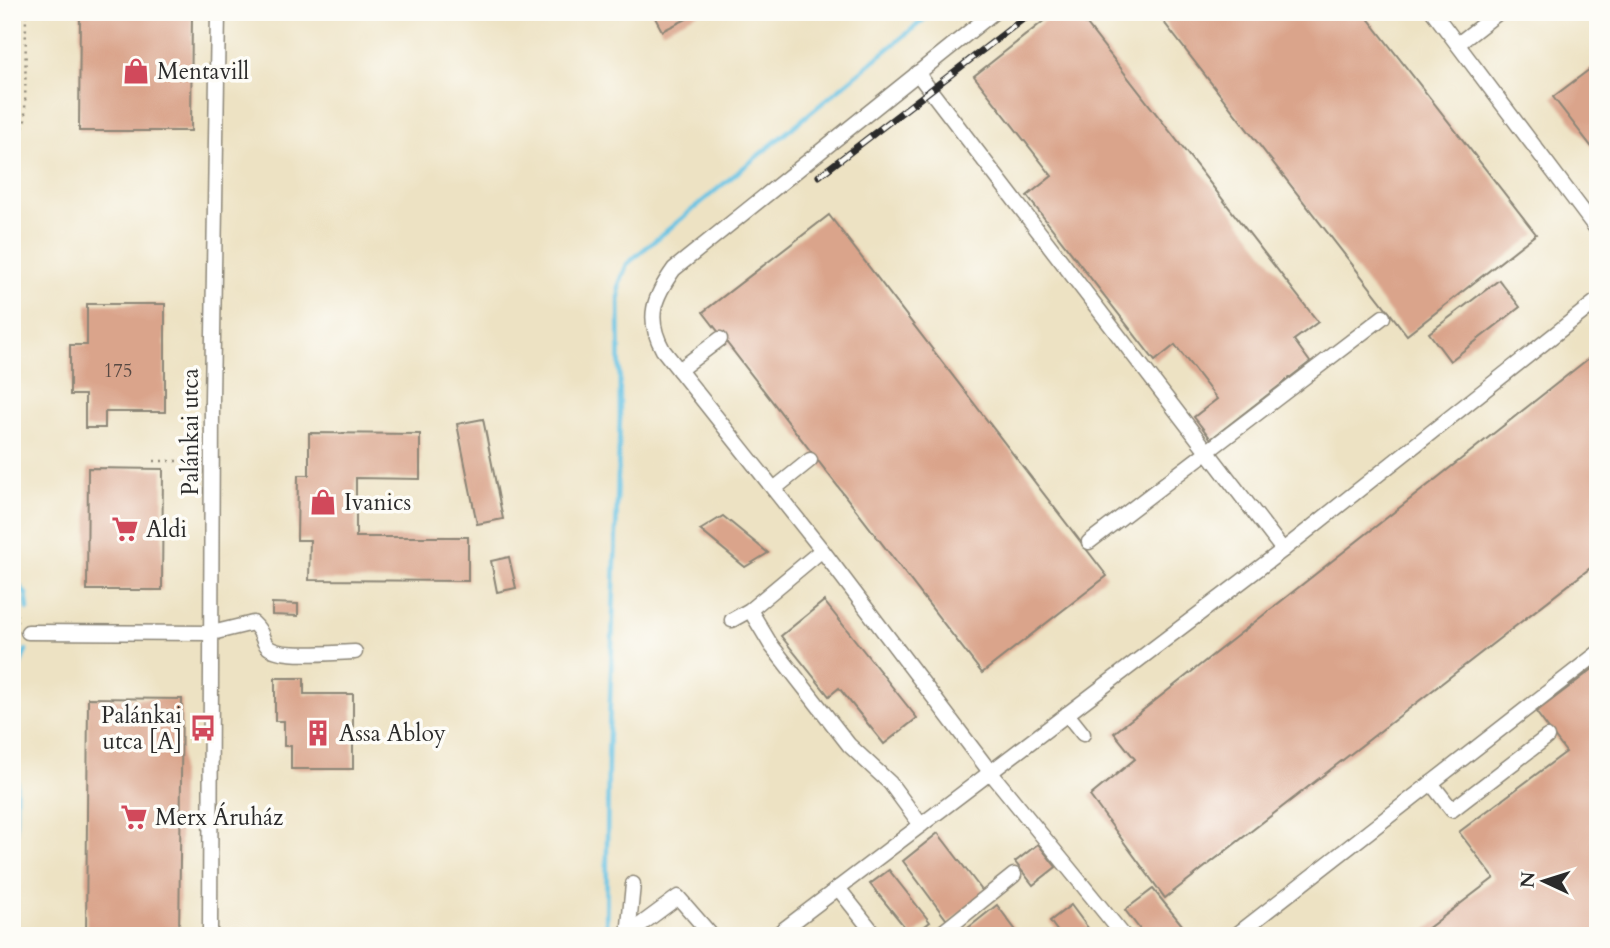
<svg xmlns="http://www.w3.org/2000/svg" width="1610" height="948" font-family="Cardo,serif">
<rect width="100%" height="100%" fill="#fdfcf7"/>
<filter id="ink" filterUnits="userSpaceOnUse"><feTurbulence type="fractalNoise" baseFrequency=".0143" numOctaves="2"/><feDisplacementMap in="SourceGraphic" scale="14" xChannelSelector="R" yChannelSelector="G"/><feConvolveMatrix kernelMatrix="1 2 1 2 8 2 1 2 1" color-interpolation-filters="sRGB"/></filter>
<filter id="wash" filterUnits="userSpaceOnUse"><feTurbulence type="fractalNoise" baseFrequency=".00686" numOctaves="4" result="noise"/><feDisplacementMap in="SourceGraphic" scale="28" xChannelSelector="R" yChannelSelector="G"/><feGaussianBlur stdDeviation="1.57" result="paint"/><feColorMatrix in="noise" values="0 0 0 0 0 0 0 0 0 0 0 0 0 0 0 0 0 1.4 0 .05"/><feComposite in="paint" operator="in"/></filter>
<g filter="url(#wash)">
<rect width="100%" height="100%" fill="#ede2c3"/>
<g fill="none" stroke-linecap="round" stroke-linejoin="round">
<!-- stream -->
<g stroke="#66c3e4" stroke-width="4.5">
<path d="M19,64V12"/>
<path d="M12,120L18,74"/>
<path d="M15,482L14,579L26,594L28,609"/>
<path d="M14,936L18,671L26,650"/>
<path d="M606,936L608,759L620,417L619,285L627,264L642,251L933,12"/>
</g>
</g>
<g id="blocks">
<!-- building -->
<g fill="#daa48b">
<path d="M80,12H192L191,131H79Z"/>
<path d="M652,12H701L662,31Z"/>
<path d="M1055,12H1077L1318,322L1294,340L1310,362L1211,439L1194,417L1217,399L1175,345L1155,361L1027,196L1052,176L974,76Z"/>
<path d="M1156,12H1363L1536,234L1407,335Z"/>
<path d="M1598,63V155L1553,97Z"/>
<path d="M829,215L1107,576L982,673L703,312Z"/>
<path d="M1499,280L1520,307L1450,361L1429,333Z"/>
<path d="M87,304H165V412H105V428H85V395H70V345H87Z"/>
<path d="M1598,351V562L1165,898L1090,796L1135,759L1114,733Z"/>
<path d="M483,419L503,519L477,524L457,424Z"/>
<path d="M309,433L420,434V479L356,478V537H468V581L309,580L310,540H297L298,475H309Z"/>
<path d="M88,468L163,469L162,590H87Z"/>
<path d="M723,516L768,553L745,567L700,530Z"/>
<path d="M509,557L516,588L497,592L491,561Z"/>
<path d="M824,601L917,718L884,744L839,688L829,696L781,636Z"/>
<path d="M272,603L298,604V616L272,615Z"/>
<path d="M1598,665V936H1418L1494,878L1459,832L1566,752L1536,712Z"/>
<path d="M275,678H304V694H353V769H291V746H284V721H275Z"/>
<path d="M88,698L182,699L179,936H86Z"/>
<path d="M938,833L984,893L949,923L903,861Z"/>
<path d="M1038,844L1056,867L1033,885L1015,862Z"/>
<path d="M889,870L930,922L912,936L870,884Z"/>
<path d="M1153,889L1191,936H1145L1125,910Z"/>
<path d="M997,905L1020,936H958Z"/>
<path d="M1071,905L1094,936H1061L1050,921Z"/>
</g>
</g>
</g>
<g filter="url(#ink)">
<use href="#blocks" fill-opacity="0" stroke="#8c8677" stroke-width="2"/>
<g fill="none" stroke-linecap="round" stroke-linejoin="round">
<!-- minor casing -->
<g stroke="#8c8677" stroke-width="17">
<g id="minor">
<path d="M994,12L674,269C654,297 645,318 663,350L822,550L991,773L1124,936"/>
<path d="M1433,12L1598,231"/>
<path d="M1458,44L1499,12"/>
<path d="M917,73L1283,550"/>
<path d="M679,370L720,339"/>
<path d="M774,489L810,460"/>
<path d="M1089,542L1383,317"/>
<path d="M750,610L771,645L849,745L890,783L921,825"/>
<path d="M732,620L750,610L822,550"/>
<path d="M28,632L212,633L253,623C265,634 260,638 267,646C278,659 337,652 355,652"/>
<path d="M1067,714L1083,734"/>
<path d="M1431,783L1452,810L1547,737"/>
<path d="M838,888L876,936"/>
<path d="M628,934L678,897L712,936"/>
<path d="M210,936L212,400L218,12"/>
<path d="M628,936L633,884"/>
<path d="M775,936L1283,550L1598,300"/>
<path d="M938,936L1014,875"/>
<path d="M1235,936L1598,653"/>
</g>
</g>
<!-- path -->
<g stroke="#8c8677" stroke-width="2.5" stroke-dasharray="2 5" stroke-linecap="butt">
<path d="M12,146L25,124L26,12"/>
<path d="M154,461H177"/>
<path d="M12,608L17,615V624"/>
<path d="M12,653L18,641"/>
</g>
<!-- minor -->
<use href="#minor" stroke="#fff" stroke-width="14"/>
<!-- rail casing -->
<g stroke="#2b2b2b" stroke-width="7">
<path id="rail" d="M819,176L1032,12"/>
</g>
<!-- rail -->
<use href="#rail" stroke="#fdfcf7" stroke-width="4.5" stroke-dasharray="13" stroke-linecap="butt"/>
</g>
</g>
<!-- icons -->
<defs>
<g id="shop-bare" transform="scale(2.1)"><path d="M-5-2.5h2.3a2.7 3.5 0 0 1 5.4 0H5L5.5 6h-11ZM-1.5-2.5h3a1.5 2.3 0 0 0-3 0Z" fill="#d1495b" stroke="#fdfcf7" stroke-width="2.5" paint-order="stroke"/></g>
<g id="supermarket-bare" transform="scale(2.1)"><path d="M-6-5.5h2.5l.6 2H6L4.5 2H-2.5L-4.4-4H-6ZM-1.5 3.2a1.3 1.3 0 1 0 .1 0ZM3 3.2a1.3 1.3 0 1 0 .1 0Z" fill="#d1495b" stroke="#fdfcf7" stroke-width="2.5" paint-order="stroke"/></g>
<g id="bus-bare" transform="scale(2.1)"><path d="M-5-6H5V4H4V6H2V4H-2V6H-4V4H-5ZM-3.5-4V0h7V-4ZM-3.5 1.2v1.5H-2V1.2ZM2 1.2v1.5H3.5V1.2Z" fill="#d1495b" stroke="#fdfcf7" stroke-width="2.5" paint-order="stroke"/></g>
<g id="building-bare" transform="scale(2.1)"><path d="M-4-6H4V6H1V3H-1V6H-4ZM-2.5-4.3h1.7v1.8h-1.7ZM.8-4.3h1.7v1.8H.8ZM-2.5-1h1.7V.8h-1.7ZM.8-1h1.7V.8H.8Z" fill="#d1495b" stroke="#fdfcf7" stroke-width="2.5" paint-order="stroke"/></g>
</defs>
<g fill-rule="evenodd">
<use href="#shop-bare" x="136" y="71"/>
<use href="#shop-bare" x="323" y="502"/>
<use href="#supermarket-bare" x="125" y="529"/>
<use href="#bus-bare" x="203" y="728"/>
<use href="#building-bare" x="318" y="733"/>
<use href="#supermarket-bare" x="134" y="817"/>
</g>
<g text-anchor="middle" stroke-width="7" stroke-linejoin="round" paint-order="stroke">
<!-- number labels -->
<g font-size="19" fill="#574943">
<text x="118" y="377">175</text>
</g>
<!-- poi labels -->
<g font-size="23" fill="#2b2b2b" stroke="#fdfcf7" text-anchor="start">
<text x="157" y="79">Mentavill</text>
<text x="344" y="510">Ivanics</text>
<text x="146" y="537">Aldi</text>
<text x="182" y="723" text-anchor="end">Palánkai<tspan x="182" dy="26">utca [A]</tspan></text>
<text x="339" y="741">Assa Abloy</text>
<text x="155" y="825">Merx Áruház</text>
</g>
<!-- street labels -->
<g font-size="23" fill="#2b2b2b" stroke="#fdfcf7">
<text transform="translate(190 432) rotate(-90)" y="8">Palánkai utca</text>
</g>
</g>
<!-- margin -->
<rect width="1610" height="948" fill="none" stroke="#fdfcf7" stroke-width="42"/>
<!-- north arrow -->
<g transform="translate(1544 881) rotate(274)" stroke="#fdfcf7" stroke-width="5" paint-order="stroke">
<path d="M0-5L12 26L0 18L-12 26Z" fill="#2b2b2b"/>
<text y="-10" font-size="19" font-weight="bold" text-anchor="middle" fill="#2b2b2b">N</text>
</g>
</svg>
